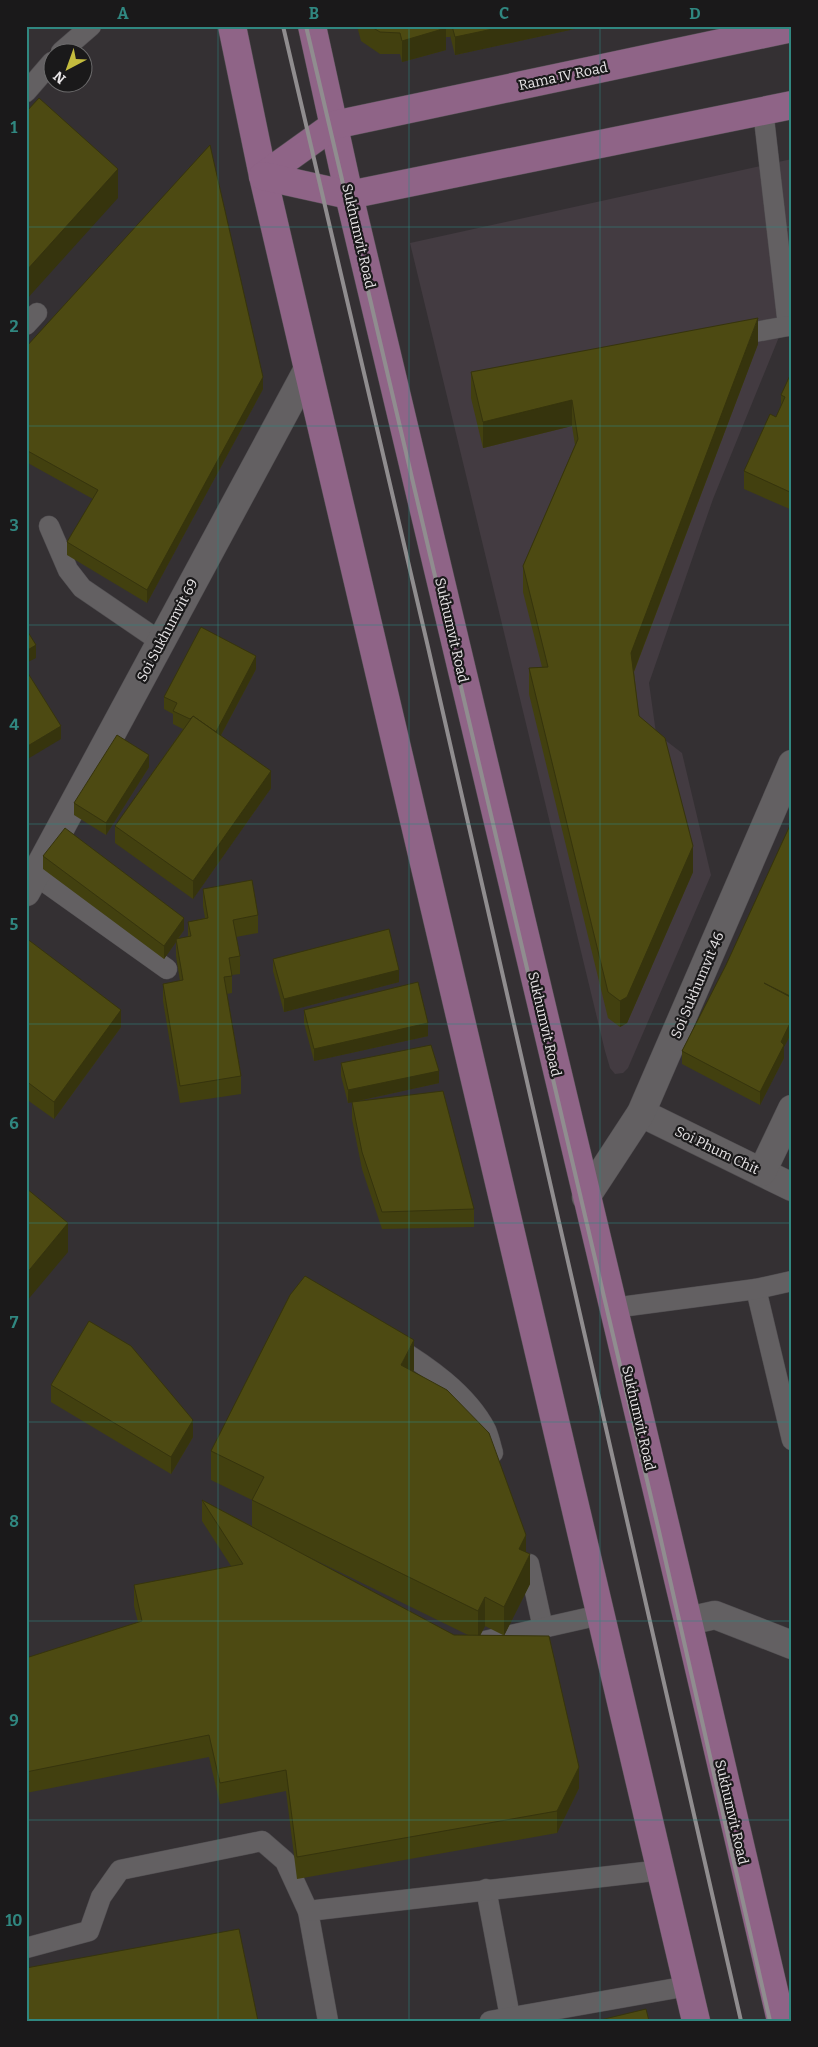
<svg xmlns="http://www.w3.org/2000/svg" width="818" height="2047" font-family="Bitter,serif">
<rect width="100%" height="100%" fill="#343033"/>
<!-- built -->
<path fill="#433b41" d="M792,159V305L713,499L649,683L656,733L682,753L711,875L628,1068L623,1073L615,1074L610,1068L605,1051L410,243Z"/>
<g fill="none" stroke-linecap="round" stroke-linejoin="round">
<!-- service casing -->
<g stroke="#504d50" stroke-width="21">
<g id="service">
<path d="M61,52L91,26"/>
<path d="M26,92L52,62"/>
<path d="M763,110L788,326"/>
<path d="M26,325L37,313"/>
<path d="M733,336L788,326"/>
<path d="M49,526L68,570L82,588L161,642"/>
<path d="M35,875L167,969"/>
<path d="M756,1289L792,1440"/>
<path d="M613,1308L756,1289L792,1281"/>
<path d="M391,1344C426,1365 467,1393 486,1430C489,1437 491,1446 493,1453"/>
<path d="M521,1580L529,1564L543,1628"/>
<path d="M485,1641L600,1615"/>
<path d="M486,1889L510,2017"/>
<path d="M308,1911L328,2021"/>
<path d="M26,1948L89,1931L101,1897L120,1870L262,1841L285,1861L308,1911L662,1870"/>
<path d="M490,2021L688,1986"/>
</g>
</g>
<!-- minor casing -->
<g stroke="#504d50" stroke-width="29">
<g id="minor">
<path d="M26,892L308,369"/>
<path d="M641,1113L792,1187"/>
<path d="M762,1172L792,1109"/>
<path d="M586,1197L641,1113L792,764"/>
<path d="M688,1621L715,1615L792,1645"/>
</g>
</g>
<!-- primary casing -->
<g stroke="#504d50" stroke-width="29">
<g id="primary">
<path d="M232,26L263,176L308,369L696,2021"/>
<path d="M312,26L349,195L688,1621L781,2021"/>
<path d="M263,176L334,125L792,28"/>
<path d="M263,176L349,195L792,105"/>
</g>
</g>
<!-- service -->
<use href="#service" stroke="#636062" stroke-width="20"/>
<!-- minor -->
<use href="#minor" stroke="#636062" stroke-width="28"/>
<!-- primary -->
<use href="#primary" stroke="#8f6487" stroke-width="28"/>
<!-- rail -->
<g stroke="#908d8f" stroke-width="4">
<path d="M283,26L428,647L741,2021"/>
<path d="M306,26L658,1527L770,2021"/>
</g>
</g>
<!-- wall -->
<g fill="#42400f" fill-rule="evenodd">
<path d="M357,26H588L455,55L450,35V37H446V50L402,62L400,54H380L361,41Z"/>
<path d="M758,344L634,672L639,716L693,872L627,1023L620,1027L608,1018L529,694V668L542,667L523,592V566L575,445L572,426L483,448L471,398V372Z"/>
<path d="M26,347L263,389L147,603L67,555V542L93,499L26,462Z"/>
<path d="M792,348V510L744,489V471L776,417L781,406V395L792,371L790,370V353Z"/>
<path d="M256,669L221,735L271,788L193,899L115,843V826L183,729L173,724V714L164,709V697Z"/>
<path d="M149,767L106,835L74,815V803Z"/>
<path d="M792,821V1032L784,1047V1058L760,1105L682,1064V1051L726,965Z"/>
<path d="M43,856L184,930L178,939L188,937V922L205,918L203,906V889L258,915V933L236,937L240,956V974L232,975V993L227,994L241,1076V1094L180,1103L163,1001V984L180,981L176,956V942L164,959L43,869Z"/>
<path d="M26,938L121,1027L54,1119L26,1099Z"/>
<path d="M273,959L399,982L284,1012L273,971Z"/>
<path d="M304,1010L428,1036L314,1061L304,1023Z"/>
<path d="M341,1063L439,1083L353,1102L474,1209V1227L382,1229L362,1169L352,1119V1102L348,1103L341,1076Z"/>
<path d="M414,1370L413,1371L526,1553L530,1584L504,1635L579,1788L557,1833L297,1879L286,1791L220,1804L209,1757L26,1793V1658L138,1622L134,1606V1585L231,1566L202,1521V1500L252,1526V1500L211,1480V1451ZM305,1555L468,1635H454ZM485,1626L503,1635H480Z"/>
<path d="M51,1385L193,1437L171,1474L51,1402Z"/>
</g>
<!-- shaded-wall -->
<g fill="#36340d">
<path d="M507,26H588L455,55V37Z"/>
<path d="M446,28V50L402,62V41Z"/>
<path d="M118,169V198L26,300V271Z"/>
<path d="M758,318V344L631,679V653Z"/>
<path d="M263,377V389L147,603V590Z"/>
<path d="M572,400V426L483,448V422Z"/>
<path d="M36,645V658L26,663V651Z"/>
<path d="M256,656V669L214,748V736Z"/>
<path d="M61,726V739L26,760V747Z"/>
<path d="M149,755V767L106,835V823Z"/>
<path d="M271,771V788L193,899V881Z"/>
<path d="M693,846V872L627,1023L620,1027V1001Z"/>
<path d="M184,918V930L176,941V939V942L164,959V946Z"/>
<path d="M399,970V982L284,1012V999Z"/>
<path d="M121,1010V1027L54,1119V1102Z"/>
<path d="M792,1019V1032L784,1047V1058L760,1105V1092L781,1042Z"/>
<path d="M428,1023V1036L314,1061V1049Z"/>
<path d="M439,1071V1083L348,1103V1090Z"/>
<path d="M68,1223V1252L26,1302V1274Z"/>
<path d="M414,1340V1370L401,1394V1365Z"/>
<path d="M193,1420V1437L171,1474V1457Z"/>
<path d="M526,1535V1562L530,1554V1584L504,1636V1607L519,1549Z"/>
<path d="M485,1597V1626L478,1640V1611Z"/>
<path d="M579,1767V1788L557,1833V1811Z"/>
<rect x="26" y="1842" width="1" height="17"/>
</g>
<!-- building -->
<g fill="#4d4a12" stroke="#36340d">
<path d="M370,26H446V28L402,41L400,33L380,32Z"/>
<path d="M452,26H507L455,37Z"/>
<path d="M39,98L118,169L26,271V112Z"/>
<path d="M210,145L263,377L147,590L67,542L98,490L26,450V347Z"/>
<path d="M758,318L631,653L639,716L665,738L693,846L627,997L620,1001L608,992L529,668L548,667L523,566L578,439L572,400L483,422L471,372Z"/>
<path d="M792,371V493L744,471L770,414L776,417L785,397L781,395Z"/>
<path d="M201,627L256,656L216,732L193,716L190,719L173,711L177,703L164,697Z"/>
<path d="M26,629L36,645L26,651Z"/>
<path d="M26,670L61,726L26,747Z"/>
<path d="M193,716L271,771L193,881L115,826Z"/>
<path d="M117,735L149,755L106,823L74,803Z"/>
<path d="M792,821V997L764,983L792,998V1019L781,1042L784,1045L760,1092L682,1051L726,965Z"/>
<path d="M65,828L184,918L164,946L43,856Z"/>
<path d="M252,880L258,915L233,920L240,956L229,958L232,976L224,977L241,1076L180,1086L163,984L183,980L176,939L191,936L188,922L208,918L203,889Z"/>
<path d="M389,929L399,970L284,999L273,959Z"/>
<path d="M26,938L121,1010L54,1102L26,1081Z"/>
<path d="M418,982L428,1023L314,1049L304,1010Z"/>
<path d="M431,1045L439,1071L348,1090L341,1063Z"/>
<path d="M443,1091L474,1209L382,1212L362,1152L352,1102Z"/>
<path d="M26,1188L68,1223L26,1274Z"/>
<path d="M305,1276L414,1340L401,1365L447,1390L489,1433L526,1535L519,1549L530,1554L504,1607L485,1597L478,1611L252,1500L264,1477L211,1451L290,1295Z"/>
<path d="M89,1321L131,1346L193,1420L171,1457L51,1385Z"/>
<path d="M202,1500L454,1635L549,1636L579,1767L557,1811L297,1857L286,1770L220,1783L209,1735L26,1772V1658L142,1621L134,1585L243,1564Z"/>
<path d="M239,1929L258,2021H26V1968Z"/>
<path d="M646,2009L649,2021H596Z"/>
</g>
<!-- grid -->
<path fill="none" stroke="#308780" stroke-width="1" stroke-opacity="0.55" d="M218,26V2021M409,26V2021M600,26V2021M26,227H792M26,426H792M26,625H792M26,824H792M26,1024H792M26,1223H792M26,1422H792M26,1621H792M26,1820H792"/>
<g text-anchor="middle" stroke-width="4.5" stroke-linejoin="round" paint-order="stroke">
<!-- street labels -->
<g font-size="14" fill="#e8e5e7" stroke="#1a191a">
<text transform="translate(563 76) rotate(-12)" y="5">Rama IV Road</text>
<text transform="translate(359 236) rotate(77)" y="5">Sukhumvit Road</text>
<text transform="translate(167 630) rotate(-62)" y="5">Soi Sukhumvit 69</text>
<text transform="translate(452 630) rotate(77)" y="5">Sukhumvit Road</text>
<text transform="translate(697 985) rotate(-67)" y="5">Soi Sukhumvit 46</text>
<text transform="translate(545 1024) rotate(77)" y="5">Sukhumvit Road</text>
<text transform="translate(717 1150) rotate(26)" y="5">Soi Phum Chit</text>
<text transform="translate(639 1418) rotate(77)" y="5">Sukhumvit Road</text>
<text transform="translate(732 1812) rotate(77)" y="5">Sukhumvit Road</text>
</g>
</g>
<!-- border -->
<rect width="818" height="2047" fill="none" stroke="#1a191a" stroke-width="55"/>
<!-- north arrow -->
<g transform="translate(68 68) rotate(221)"><circle r="24" fill="#1a191a" stroke="#6c6b6c"/>
<path d="M0-4L9 19L0 12L-9 19Z" fill="#c4bc3e"/>
<text y="-8" font-size="14" font-weight="bold" text-anchor="middle" fill="#e8e5e7">N</text>
</g>
<rect x="28" y="28" width="762" height="1992" fill="none" stroke="#308780" stroke-width="2"/>
<g font-size="16" text-anchor="middle" font-weight="bold" fill="#308780">
<text x="123" y="19">A</text>
<text x="314" y="19">B</text>
<text x="504" y="19">C</text>
<text x="695" y="19">D</text>
<text x="14" y="133">1</text>
<text x="14" y="332">2</text>
<text x="14" y="531">3</text>
<text x="14" y="730">4</text>
<text x="14" y="930">5</text>
<text x="14" y="1129">6</text>
<text x="14" y="1328">7</text>
<text x="14" y="1527">8</text>
<text x="14" y="1726">9</text>
<text x="14" y="1926">10</text>
</g>
</svg>
